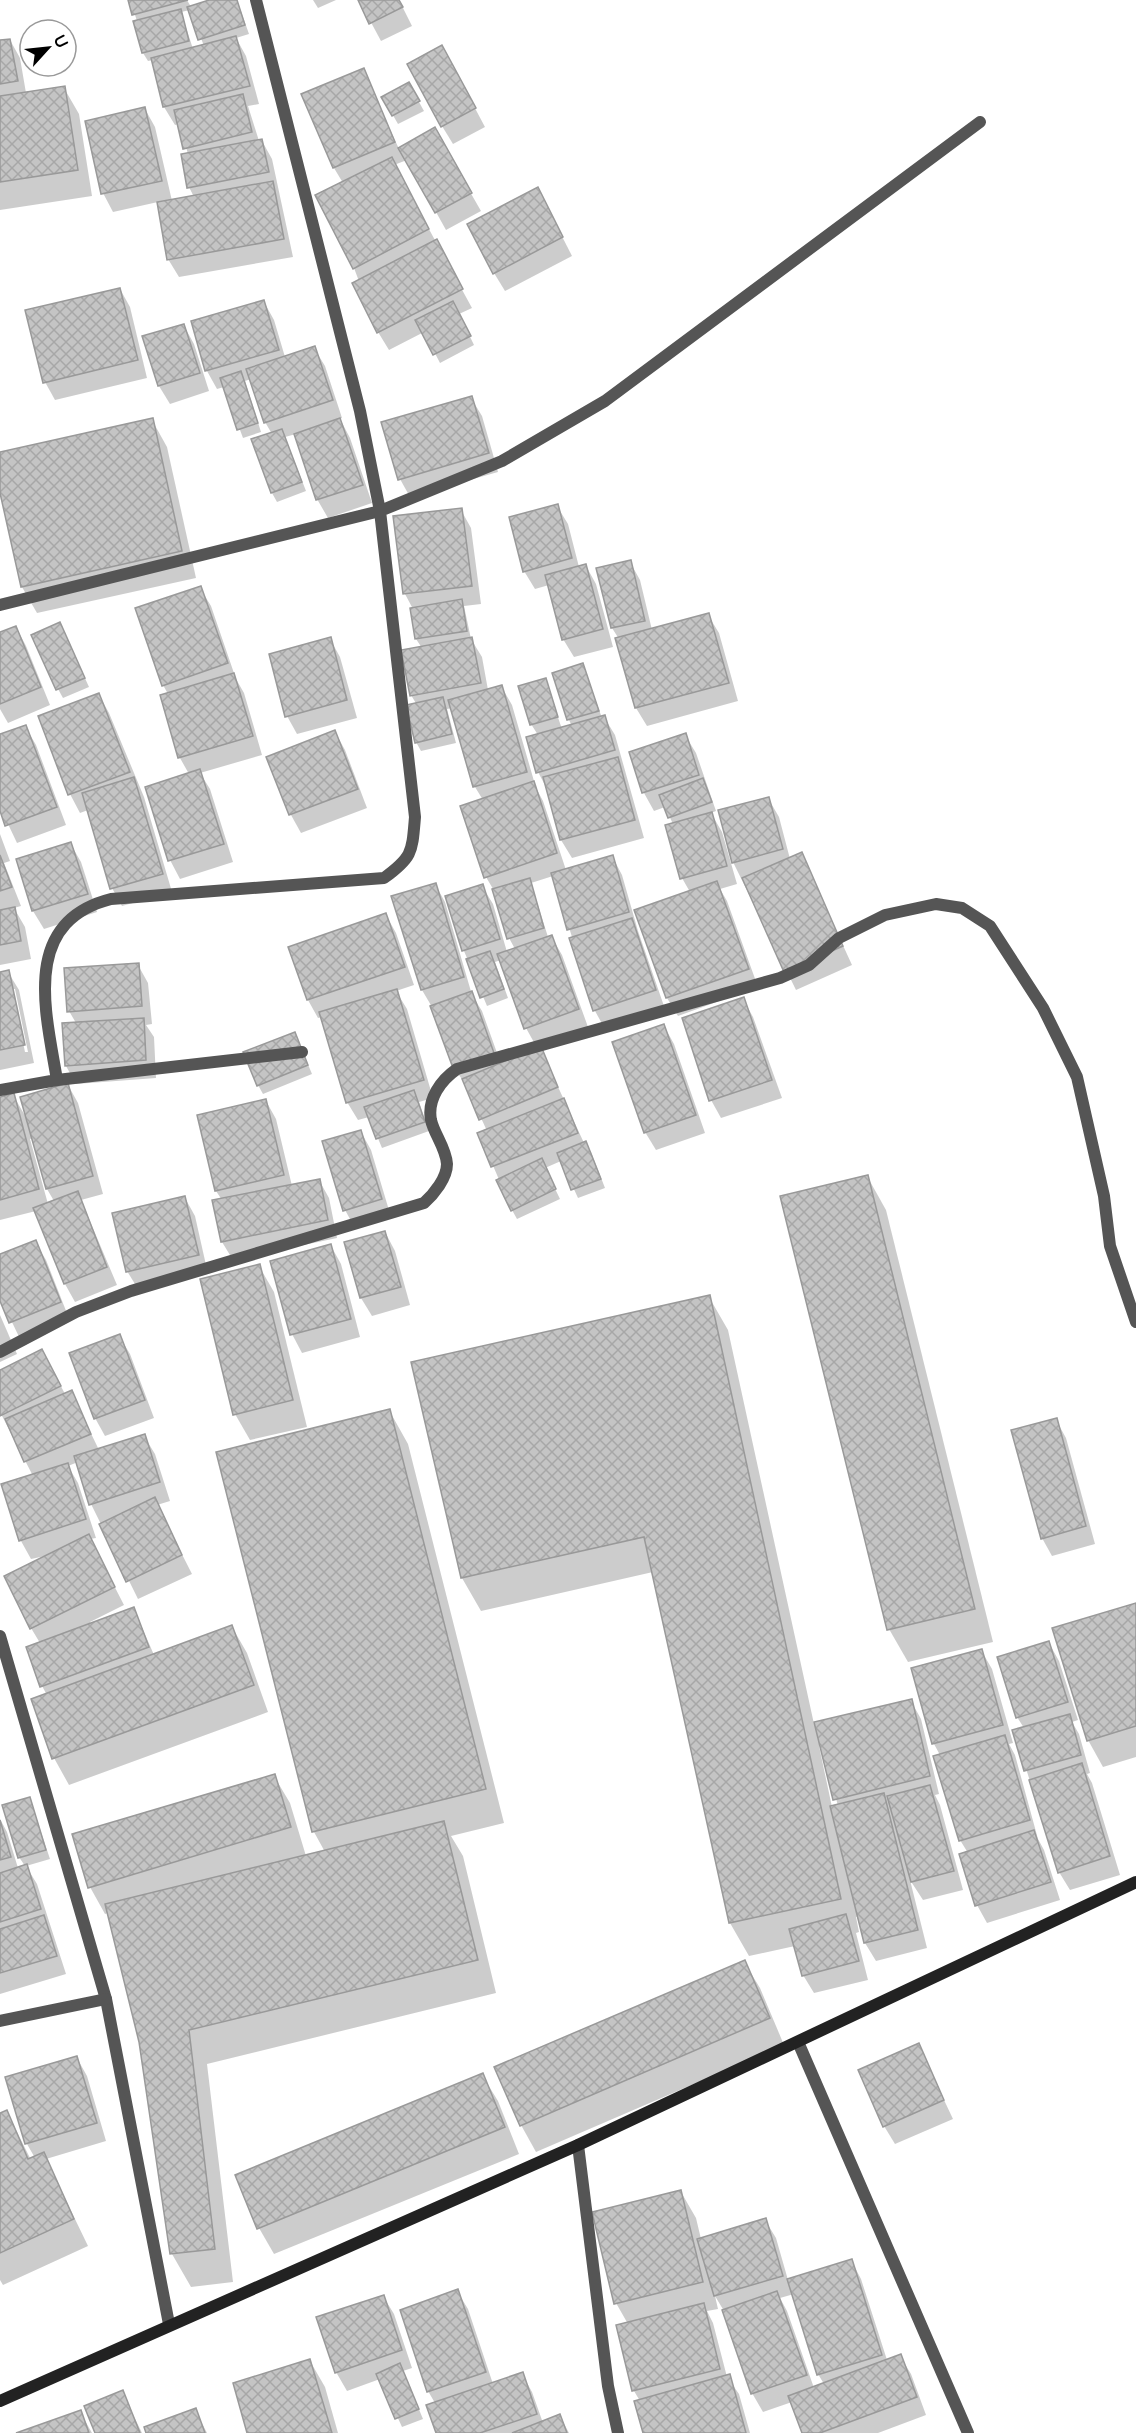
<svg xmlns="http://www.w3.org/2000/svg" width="1136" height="2433" font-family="'Varela Round',sans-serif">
<defs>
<pattern id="building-cross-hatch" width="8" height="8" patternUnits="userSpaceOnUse" patternTransform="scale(1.5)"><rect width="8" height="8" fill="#c4c4c4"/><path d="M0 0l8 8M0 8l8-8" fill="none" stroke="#a7a7a7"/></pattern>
</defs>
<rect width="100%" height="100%" fill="#fff"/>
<!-- shadow -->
<g fill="#0003" fill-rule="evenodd">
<path d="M130,0H187L191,7L214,0H237L249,34L236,38L246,56L259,104L248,106L259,141H262L272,159L293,257L179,277L168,259L158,202L113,212L103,193L145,109L155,127L172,201L194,197L189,187L188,154L179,124L175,125L164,107L153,60L148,61L143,53L137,21ZM190,10L204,46L193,49L181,12Z"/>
<path d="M313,0H336L318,8Z"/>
<path d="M359,0H399L412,26L381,41Z"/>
<path d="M10,40L20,58L26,93L64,88L79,114L92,196L0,210V42Z"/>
<path d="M452,65L485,127L453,144L442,126Z"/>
<path d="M363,70L399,149L434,129L481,211L446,230L407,160L394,165L472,308L459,314L474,345L440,363L424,332L389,350L378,332L354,268L343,183L334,168Z"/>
<path d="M409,84L424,111L398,124L383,98Z"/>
<path d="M547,207L572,256L505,291L494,273Z"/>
<path d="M120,289L130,307L147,378L55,400L45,382Z"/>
<path d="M264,302L274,320L285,357L314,348L325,366L342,418L340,419L350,438L372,503L328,518L317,499L296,434L285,437L306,491L277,502L272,493L253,440L272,434L265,422L251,379L245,381L261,432L243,438L224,387L217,389L207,371L193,322Z"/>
<path d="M184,326L194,344L209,391L170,404L159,386Z"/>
<path d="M471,398L482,416L498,472L410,497L400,479Z"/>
<path d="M152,420L167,447L196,578L37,613L22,587L0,486V454Z"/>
<path d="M557,506L568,524L579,567L586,566L596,584L613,647L574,657L563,639L549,585L535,589L524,571Z"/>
<path d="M461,510L471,528L481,604L464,606L471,639L482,657L488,690L501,686L512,705L536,788L543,801L566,870L612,856L622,875L638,931L665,1009L605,1029L595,1011L553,876L531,883L548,937L551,936L562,955L588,1027L536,1046L526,1028L501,960L495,962L508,998L487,1006L464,951L447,897L482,886L493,904L507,952L515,949L509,938L496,894L486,877L483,800L475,787L452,708L447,709L456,743L421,751L416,742L417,705L411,695L422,648L416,639L413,609L405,594Z"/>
<path d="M630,562L640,580L652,630L708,615L719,633L738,701L647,726L636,708L619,639L612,628Z"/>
<path d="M200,588L211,606L236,679L244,693L262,755L200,773L210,789L233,862L180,879L170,860L189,774L180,758L162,696L168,694L163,685Z"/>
<path d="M16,627L26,646L50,705L8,723L0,709V634Z"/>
<path d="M64,632L89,687L63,698L58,689Z"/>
<path d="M330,639L340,657L357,718L297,734L287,716Z"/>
<path d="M583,665L602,718L604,717L615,735L644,838L572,858L561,840L547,789L538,772V735L531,724L545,680L562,729L572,726L569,720Z"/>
<path d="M99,695L109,713L144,797L172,892L122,906L112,888L88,810L80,813L70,794L40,717Z"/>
<path d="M25,726L36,745L66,825L17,843L0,807V736Z"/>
<path d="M335,732L345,750L367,808L301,833L291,815L268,757Z"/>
<path d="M685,735L696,753L716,811L711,813L722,832L737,884L720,889L727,901L758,987L678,1016L667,998L690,892L682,878L673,824L665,807L654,811L644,793L630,753Z"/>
<path d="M768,798L779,817L790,859L801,854L852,965L796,990L733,862Z"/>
<path d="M0,834L10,861L4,863L21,906L14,908L25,927L31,959L0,965Z"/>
<path d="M70,843L81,862L97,912L44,929L33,911L18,860Z"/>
<path d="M435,884L445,902L472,995L482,1011L501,1064L540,1048L584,1143L591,1152L605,1188L578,1198L561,1161L545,1168L560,1199L517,1219L512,1210L479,1133L487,1131L466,1085L454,1068L432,1007L422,990Z"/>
<path d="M386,915L396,933L414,985L396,991L407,1009L433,1098L419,1102L429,1131L382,1148L369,1117L358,1120L347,1102L322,1017L318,1018L308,1000Z"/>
<path d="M138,965L148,983L152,1024L146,1025L154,1037L156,1078L76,1084L66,1066L76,1023L69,1011Z"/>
<path d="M8,972L19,990L34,1063L0,1070V973ZM12,989H15L28,1052H25Z"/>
<path d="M743,999L753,1017L782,1098L721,1118L711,1100Z"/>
<path d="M664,1026L674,1044L705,1133L656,1150L645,1132Z"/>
<path d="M299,1043L312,1074L263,1094L258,1085Z"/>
<path d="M68,1085L78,1103L103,1194L81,1200L117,1285L75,1302L65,1284L36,1211L0,1220V1099L13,1095L27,1119ZM33,1138L47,1189L54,1201L48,1204L30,1139Z"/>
<path d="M266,1101L276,1119L292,1186L319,1180L329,1198L337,1238L233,1260L222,1242L214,1202L222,1200L216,1191Z"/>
<path d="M361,1132L371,1150L391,1217L355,1228L345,1210Z"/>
<path d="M867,1176L886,1210L993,1642L908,1662L889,1629Z"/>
<path d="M185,1198L195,1216L208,1274L138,1289L127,1271Z"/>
<path d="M385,1232L395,1251L410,1305L372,1316L361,1298Z"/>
<path d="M35,1242L46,1260L70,1321L21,1341L0,1297V1256Z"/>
<path d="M331,1246L341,1264L360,1337L302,1353L292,1334Z"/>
<path d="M259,1266L274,1292L307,1427L250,1440L235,1414Z"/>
<path d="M709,1297L728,1330L814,1724L911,1701L921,1719L939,1794L935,1795L940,1805L963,1890L923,1900L910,1880L927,1948L876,1961L865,1943L859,1916L856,1917L859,1932L856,1933L868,1980L814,1993L803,1975L795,1946L749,1956L730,1923L653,1572L481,1611L462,1578ZM819,1746H822L838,1806L832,1807Z"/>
<path d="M0,1315L17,1354L0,1362Z"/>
<path d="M119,1336L130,1354L154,1418L105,1436L95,1418Z"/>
<path d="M52,1369L65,1394L71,1392L99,1450L144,1436L155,1454L170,1501L157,1505L192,1574L138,1599L91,1504L78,1462L68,1466L78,1483L96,1538L90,1539L124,1605L90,1622L91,1624L134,1609L154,1655L232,1627L247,1653L268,1712L69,1785L54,1758L47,1695L42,1686L40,1643L31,1628L50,1555L31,1559L21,1541L3,1485L33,1476L0,1412V1372Z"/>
<path d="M389,1410L408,1444L504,1823L451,1836L463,1856L496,1993L207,2064L233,2282L191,2287L172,2254L141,2042L108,1913L105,1914L90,1887L274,1776L290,1803L306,1856L325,1852L314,1832L218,1453Z"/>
<path d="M1056,1420L1066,1438L1095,1544L1052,1556L1042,1538Z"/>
<path d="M1136,1604V1757L1103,1767L1088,1740Z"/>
<path d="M1049,1643L1059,1661L1078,1720L1072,1722L1079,1734L1090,1773L1087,1774L1092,1783L1120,1875L1070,1890L1059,1872L1014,1731L1024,1728L1017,1717Z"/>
<path d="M981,1650L992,1669L1013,1743L1009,1744L1015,1755L1038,1839L1044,1850L1060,1900L987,1923L977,1905L968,1853L960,1840L940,1755L934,1744L913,1669Z"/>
<path d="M30,1799L50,1859L26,1866L37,1884L66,1974L0,1994V1819L7,1832L18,1868L25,1866L19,1857Z"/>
<path d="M744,1962L760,1988L784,2045L536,2152L521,2125Z"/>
<path d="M918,2045L953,2119L895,2144L884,2126Z"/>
<path d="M77,2058L87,2076L106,2141L46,2159L88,2246L3,2285L0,2280V2115L7,2112L31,2160L35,2158L27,2144L7,2078Z"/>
<path d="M482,2075L498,2101L519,2154L274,2254L259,2228Z"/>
<path d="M681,2192L696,2218L701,2239L765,2220L776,2238L788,2280L851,2260L861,2279L887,2360L900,2356L911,2374L926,2415L878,2433H804L792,2402L763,2412L752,2393L724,2311L715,2296L718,2309L707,2311L713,2323L727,2377L739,2394L750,2433H645L640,2401L634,2391L617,2326L628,2324L616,2303ZM794,2294L818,2374L824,2384L814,2388L787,2311L780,2298Z"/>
<path d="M457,2291L468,2309L493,2384L522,2374L532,2392L543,2423L560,2416L569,2433H437L435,2403L428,2391Z"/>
<path d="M383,2296L394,2314L412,2368L403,2371L423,2419L402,2427L380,2379L347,2391L336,2372Z"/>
<path d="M310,2361L325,2387L338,2433H249Z"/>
<path d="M122,2392L142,2433H97Z"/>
<path d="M195,2410L207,2433H148Z"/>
<path d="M80,2412L92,2433H21Z"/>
</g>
<!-- building -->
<g fill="url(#building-cross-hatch)" stroke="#999" stroke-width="1.5">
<path d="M128,0H188L132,15Z"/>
<path d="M209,0H237L245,25L198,40L187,7Z"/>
<path d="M358,0H399L403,7L369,24Z"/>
<path d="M181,9L189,41L142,53L133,21Z"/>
<path d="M236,36L250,86L163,107L151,58Z"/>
<path d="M10,39L18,81L0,84V40Z"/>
<path d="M442,45L476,108L441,127L407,64Z"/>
<path d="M364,68L395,142L333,168L301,94Z"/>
<path d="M409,82L420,101L392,116L381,97Z"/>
<path d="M65,86L78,170L0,182V96Z"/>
<path d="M243,94L252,132L183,149L174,110Z"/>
<path d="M145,107L162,181L101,194L85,121Z"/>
<path d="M435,127L472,193L435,213L398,148Z"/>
<path d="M262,139L269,172L187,188L181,154Z"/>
<path d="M392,157L429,229L353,269L315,195Z"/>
<path d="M273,181L284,239L167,260L157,202Z"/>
<path d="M538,187L563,237L493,274L467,224Z"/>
<path d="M437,239L463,289L377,333L352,283Z"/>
<path d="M120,288L138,360L43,383L25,310Z"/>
<path d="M264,300L279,350L205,371L191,321Z"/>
<path d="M453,301L471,336L433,355L415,320Z"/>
<path d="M184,324L200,373L158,386L142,336Z"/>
<path d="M315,346L333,400L264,423L246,369Z"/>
<path d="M241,371L258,423L237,430L220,378Z"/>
<path d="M472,396L489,453L398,480L381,422Z"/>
<path d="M153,418L182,551L21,587L0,493V452Z"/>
<path d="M340,418L363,485L316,500L294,434Z"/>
<path d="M282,429L302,482L271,493L251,439Z"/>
<path d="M558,504L572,558L523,572L509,517Z"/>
<path d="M462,508L472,586L403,594L393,516Z"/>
<path d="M631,560L645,621L611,628L596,568Z"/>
<path d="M586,564L603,629L562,640L545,575Z"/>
<path d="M201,586L228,663L162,686L135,608Z"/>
<path d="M462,599L467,631L415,639L410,608Z"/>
<path d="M709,613L729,683L635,708L615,638Z"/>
<path d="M60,622L85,678L56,690L31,635Z"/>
<path d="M16,626L41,687L0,704V632Z"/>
<path d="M331,637L347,700L285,717L269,654Z"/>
<path d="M472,637L481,683L410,696L401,650Z"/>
<path d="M583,663L599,711L567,720L552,673Z"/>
<path d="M234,673L253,736L178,758L160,695Z"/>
<path d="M546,678L558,717L530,725L518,686Z"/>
<path d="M502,685L527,772L473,787L448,700Z"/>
<path d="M99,693L130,772L68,795L38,716Z"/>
<path d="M443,697L452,734L415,743L406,705Z"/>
<path d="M605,715L615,750L536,773L526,737Z"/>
<path d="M26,725L57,807L5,826L0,811V734Z"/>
<path d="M335,730L358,789L289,815L266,757Z"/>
<path d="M686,733L699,775L642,793L629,752Z"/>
<path d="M618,757L635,820L560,840L543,777Z"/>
<path d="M200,769L224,844L168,861L145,787Z"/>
<path d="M134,777L163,874L110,889L82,793Z"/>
<path d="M703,778L712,802L668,818L659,795Z"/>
<path d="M534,781L557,853L484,878L460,806Z"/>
<path d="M769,797L783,849L732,863L718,810Z"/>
<path d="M712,812L727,866L680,879L665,825Z"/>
<path d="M71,842L88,894L32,911L16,859Z"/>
<path d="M802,852L843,946L784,972L742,878Z"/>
<path d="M0,855L12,887L0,891Z"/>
<path d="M613,855L629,912L567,930L551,873Z"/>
<path d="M530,878L544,928L507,939L492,889Z"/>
<path d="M717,881L749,969L666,998L634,910Z"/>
<path d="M436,883L464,977L421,990L391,896Z"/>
<path d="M483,884L500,939L462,951L445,896Z"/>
<path d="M15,907L21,941L0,945V910Z"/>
<path d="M386,913L405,967L307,1000L288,947Z"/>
<path d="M632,918L656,990L593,1011L569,938Z"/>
<path d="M552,935L579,1009L524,1029L497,954Z"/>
<path d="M490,951L504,989L480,998L466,959Z"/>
<path d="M139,963L142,1006L67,1012L64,968Z"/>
<path d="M9,970L25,1045L0,1050V972Z"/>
<path d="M397,989L424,1080L346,1103L319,1012Z"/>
<path d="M472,991L494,1053L453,1068L430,1006Z"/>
<path d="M744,997L772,1080L709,1101L682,1018Z"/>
<path d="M144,1018L146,1060L65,1066L62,1023Z"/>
<path d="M664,1024L696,1115L644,1133L612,1042Z"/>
<path d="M295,1032L308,1065L257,1086L243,1052Z"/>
<path d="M541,1046L558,1087L479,1120L462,1079Z"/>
<path d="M68,1083L93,1176L46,1189L20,1097Z"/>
<path d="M414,1090L425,1122L376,1139L364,1107Z"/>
<path d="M14,1093L39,1189L0,1200V1097Z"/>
<path d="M564,1098L578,1133L491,1167L477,1133Z"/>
<path d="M266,1099L284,1175L215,1191L197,1115Z"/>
<path d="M361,1130L382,1199L343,1211L322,1141Z"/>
<path d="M586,1141L601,1179L571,1190L557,1153Z"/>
<path d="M542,1158L556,1189L511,1211L496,1180Z"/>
<path d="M868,1175L975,1609L887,1630L780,1196Z"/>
<path d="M320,1179L328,1220L221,1242L212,1200Z"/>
<path d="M78,1191L107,1267L64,1284L33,1208Z"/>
<path d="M185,1196L199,1255L126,1272L112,1213Z"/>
<path d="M385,1231L401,1287L360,1298L344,1242Z"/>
<path d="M36,1240L61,1302L9,1323L0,1301V1254Z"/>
<path d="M331,1244L351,1319L290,1335L270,1261Z"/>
<path d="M260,1264L293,1400L233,1415L200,1279Z"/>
<path d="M710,1295L841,1899L729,1923L644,1537L461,1578L411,1362Z"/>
<path d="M120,1334L145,1400L94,1419L69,1353Z"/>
<path d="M42,1349L61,1386L0,1416V1370Z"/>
<path d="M72,1390L91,1434L24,1462L5,1419Z"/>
<path d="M390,1409L486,1789L312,1832L216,1452Z"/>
<path d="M1057,1418L1086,1526L1041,1539L1011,1430Z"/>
<path d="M145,1434L160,1482L89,1505L74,1456Z"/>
<path d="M68,1463L86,1519L19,1541L1,1484Z"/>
<path d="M155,1497L182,1555L126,1582L99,1524Z"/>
<path d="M89,1534L115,1587L30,1629L4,1576Z"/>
<path d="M1136,1603V1726L1087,1741L1052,1628Z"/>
<path d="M134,1607L149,1647L40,1687L26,1647Z"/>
<path d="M232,1625L254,1685L52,1759L31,1699Z"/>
<path d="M1049,1641L1068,1702L1016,1718L997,1657Z"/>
<path d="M982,1649L1003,1725L932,1744L911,1668Z"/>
<path d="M912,1699L930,1776L833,1800L814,1722Z"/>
<path d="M1070,1714L1081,1755L1024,1771L1012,1730Z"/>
<path d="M1005,1735L1030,1820L959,1841L933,1756Z"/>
<path d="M1082,1763L1110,1856L1058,1873L1029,1780Z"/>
<path d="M275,1774L291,1827L88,1888L72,1834Z"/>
<path d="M930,1785L954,1871L911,1882L887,1796Z"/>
<path d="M884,1793L918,1930L864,1943L830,1806Z"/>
<path d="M30,1797L46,1850L18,1858L2,1805Z"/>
<path d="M0,1820L11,1857L0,1860Z"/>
<path d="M444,1821L478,1960L189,2030L215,2249L170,2254L139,2042L105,1904Z"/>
<path d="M1034,1830L1051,1882L975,1906L959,1854Z"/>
<path d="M27,1864L41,1909L0,1922V1873Z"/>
<path d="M846,1914L859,1961L802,1976L789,1929Z"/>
<path d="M44,1915L57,1956L0,1973V1929Z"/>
<path d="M745,1960L770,2018L520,2126L494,2067Z"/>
<path d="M919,2043L944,2100L883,2127L858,2070Z"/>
<path d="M77,2056L97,2123L25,2144L5,2077Z"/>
<path d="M483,2073L505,2127L257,2229L235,2175Z"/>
<path d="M7,2110L28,2159L44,2152L74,2219L0,2253V2113Z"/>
<path d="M681,2190L703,2282L614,2304L592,2212Z"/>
<path d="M766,2218L783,2276L714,2296L697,2239Z"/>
<path d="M852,2259L882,2355L817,2375L787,2279Z"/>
<path d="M458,2289L486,2372L427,2392L400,2310Z"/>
<path d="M777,2291L807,2375L751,2394L722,2310Z"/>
<path d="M384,2295L402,2350L335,2373L316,2317Z"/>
<path d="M704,2303L720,2369L632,2391L616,2325Z"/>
<path d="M901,2354L917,2397L820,2433H802L788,2396Z"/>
<path d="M310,2359L332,2433H247L233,2383Z"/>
<path d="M400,2363L419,2409L395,2419L376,2374Z"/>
<path d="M523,2372L537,2414L480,2433H436L426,2405Z"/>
<path d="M730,2374L746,2433H643L634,2401Z"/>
<path d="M123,2390L140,2433H95L84,2406Z"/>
<path d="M196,2408L205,2433H146L144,2427Z"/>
<path d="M81,2410L89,2433H16Z"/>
<path d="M560,2414L567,2433H512Z"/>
</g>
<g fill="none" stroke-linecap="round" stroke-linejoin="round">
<!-- minor -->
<g stroke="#555" stroke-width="12">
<path d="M0,605L380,511L360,411L256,0"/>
<path d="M57,1080L302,1052"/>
<path d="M0,1090L57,1080C46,1013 20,922 111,899L384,878C413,857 412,852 415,817L380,511L502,461L605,401L980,122"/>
<path d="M0,1352L76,1312L131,1291L424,1203C434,1194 447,1178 447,1164C446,1148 434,1134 431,1120C427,1099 441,1080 457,1069L780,978L809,965L839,938L885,915L936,904L962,908L990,926L1043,1008L1077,1077L1104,1196L1110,1246L1136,1322"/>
<path d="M0,1636L106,1999L169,2324"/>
<path d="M0,2021L106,1999"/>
<path d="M798,2042L968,2433"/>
<path d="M578,2145L608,2386L618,2433"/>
</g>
<!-- secondary -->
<path stroke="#222" stroke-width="12" d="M0,2401L578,2145L1136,1882"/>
</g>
<!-- north arrow -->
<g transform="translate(48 48) rotate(63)"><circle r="28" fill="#ffffff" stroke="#999999" stroke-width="1.5"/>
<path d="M0-4.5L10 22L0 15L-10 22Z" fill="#000000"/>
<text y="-9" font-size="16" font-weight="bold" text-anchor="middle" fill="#000000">U</text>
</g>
</svg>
